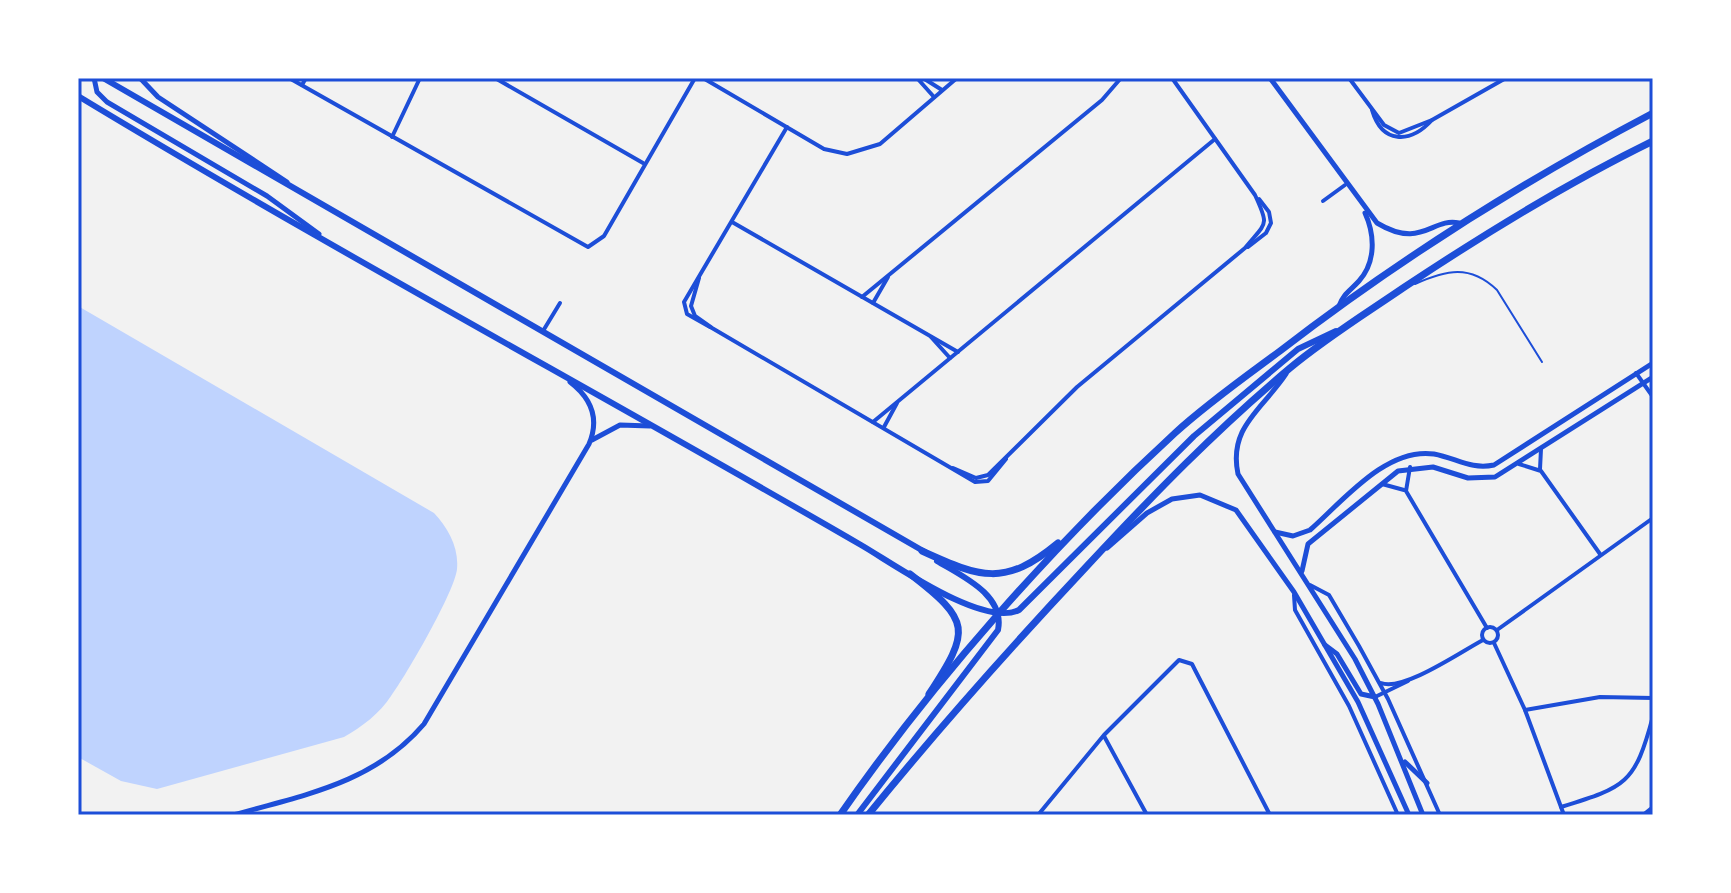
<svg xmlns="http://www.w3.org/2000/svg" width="1731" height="893" font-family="'Noto Sans',sans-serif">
<rect width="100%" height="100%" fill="#f2f2f2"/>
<!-- water -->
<path fill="#bfd3fe" d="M78,306L434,513C448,528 459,547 457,569C455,591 406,676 391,696C380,713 362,727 344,737L157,789L121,781L78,757Z"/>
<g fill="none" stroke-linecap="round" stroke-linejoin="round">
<!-- service -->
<path stroke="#1d4ed8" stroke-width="2" d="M1415,284C1446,270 1470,264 1497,290L1542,362"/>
<!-- minor -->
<g stroke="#1d4ed8" stroke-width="4">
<path d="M289,78L588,247L604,236L695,78"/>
<path d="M495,78L643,163"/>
<path d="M703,78L824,149L847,154L880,144L957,78"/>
<path d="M917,78L934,97"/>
<path d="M923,78L942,90"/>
<path d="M1349,78L1384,125L1399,133L1432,120L1506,78"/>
<path d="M302,85L306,78"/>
<path d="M1372,110C1382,144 1410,144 1432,120"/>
<path d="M392,137L420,78"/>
<path d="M1323,201L1345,185"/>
<path d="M732,222L958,352"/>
<path d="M1248,247L1266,233L1271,223L1269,212L1259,199"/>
<path d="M699,278L691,306L695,316L712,328L975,482L988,481L1006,459"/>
<path d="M862,297L1102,100L1121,78"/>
<path d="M873,303L888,277"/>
<path d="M710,327L687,314L684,302L787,127"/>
<path d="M543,331L560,303"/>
<path d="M931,337L950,358"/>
<path d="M1636,373L1653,397"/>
<path d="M873,422L1215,139"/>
<path d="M884,427L897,403"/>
<path d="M1519,464L1541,471L1600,554"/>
<path d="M1410,467L1406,491L1487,628"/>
<path d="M953,468L976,478L988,475L1077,387L1245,248C1266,222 1270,227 1255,195L1172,78"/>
<path d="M1540,469L1541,449"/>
<path d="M1382,484L1404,490"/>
<path d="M1310,585L1329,595L1359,646L1388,699L1440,815"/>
<path d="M1294,595L1295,610L1349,706L1398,815"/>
<circle cx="1490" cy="635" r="8"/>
<path d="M1497,630L1653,518"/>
<path d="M1494,643L1525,710L1564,815"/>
<path d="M1381,683C1403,692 1462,651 1483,640"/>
<path d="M1375,697L1408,681"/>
<path d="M1525,710L1600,697L1653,698"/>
<path d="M1104,736L1147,815"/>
<path d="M1561,807C1626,787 1635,784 1653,716"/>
<path d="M1038,815L1104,735L1179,660L1192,664L1195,670L1270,815"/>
<path d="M1643,815L1653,807"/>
</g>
<!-- tertiary -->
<g stroke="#1d4ed8" stroke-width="5">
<path d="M94,78L97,92L107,102L267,196L319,234"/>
<path d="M140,78L158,97L287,182"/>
<path d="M1270,78L1377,223C1422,250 1432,217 1459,223"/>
<path d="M1339,306C1343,294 1351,290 1359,281C1376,262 1375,235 1365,213"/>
<path d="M1286,374C1263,409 1228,427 1238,474L1355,659L1378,704L1423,815"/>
<path d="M592,440L620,425L650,426"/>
<path d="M1275,532L1293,536L1310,530C1343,501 1386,447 1434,454C1456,458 1471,470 1494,465L1653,363"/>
<path d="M1107,548L1147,513L1172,499L1200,495L1236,510L1294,592L1358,702L1409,815"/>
<path d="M1302,571L1308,544L1398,471L1433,467L1468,478L1495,477L1653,377"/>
<path d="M1325,645L1337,654L1361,694L1375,697"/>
<path d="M1405,762L1427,783"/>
<path d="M78,813L81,815"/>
<path d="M233,815C304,795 374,783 424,724L589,444C600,418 591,398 570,382"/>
</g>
<!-- secondary -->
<g stroke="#1d4ed8" stroke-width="6">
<path d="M103,78L925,552"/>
<path d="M78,96C336,252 601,394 861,545C894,564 983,628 1019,610L1194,436L1298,349L1336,331"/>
<path d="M857,815L998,630C1005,595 962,576 937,561"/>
</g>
<!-- primary -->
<g stroke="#1d4ed8" stroke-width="7">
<path d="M922,551C981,578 1005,587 1058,543"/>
<path d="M910,574C971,621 971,630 929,694"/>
<path d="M840,815C933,681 1055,543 1175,433C1208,403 1245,377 1280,351C1398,260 1522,182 1653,113"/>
<path d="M868,815C938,729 1011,647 1087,566C1152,496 1217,429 1290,368C1326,338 1365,314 1403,288C1484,234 1565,184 1653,141"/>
</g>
</g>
<!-- border -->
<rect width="1731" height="893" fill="none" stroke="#ffffff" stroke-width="160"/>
<rect x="80" y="80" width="1571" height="733" fill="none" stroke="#1d4ed8" stroke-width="3"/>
</svg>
